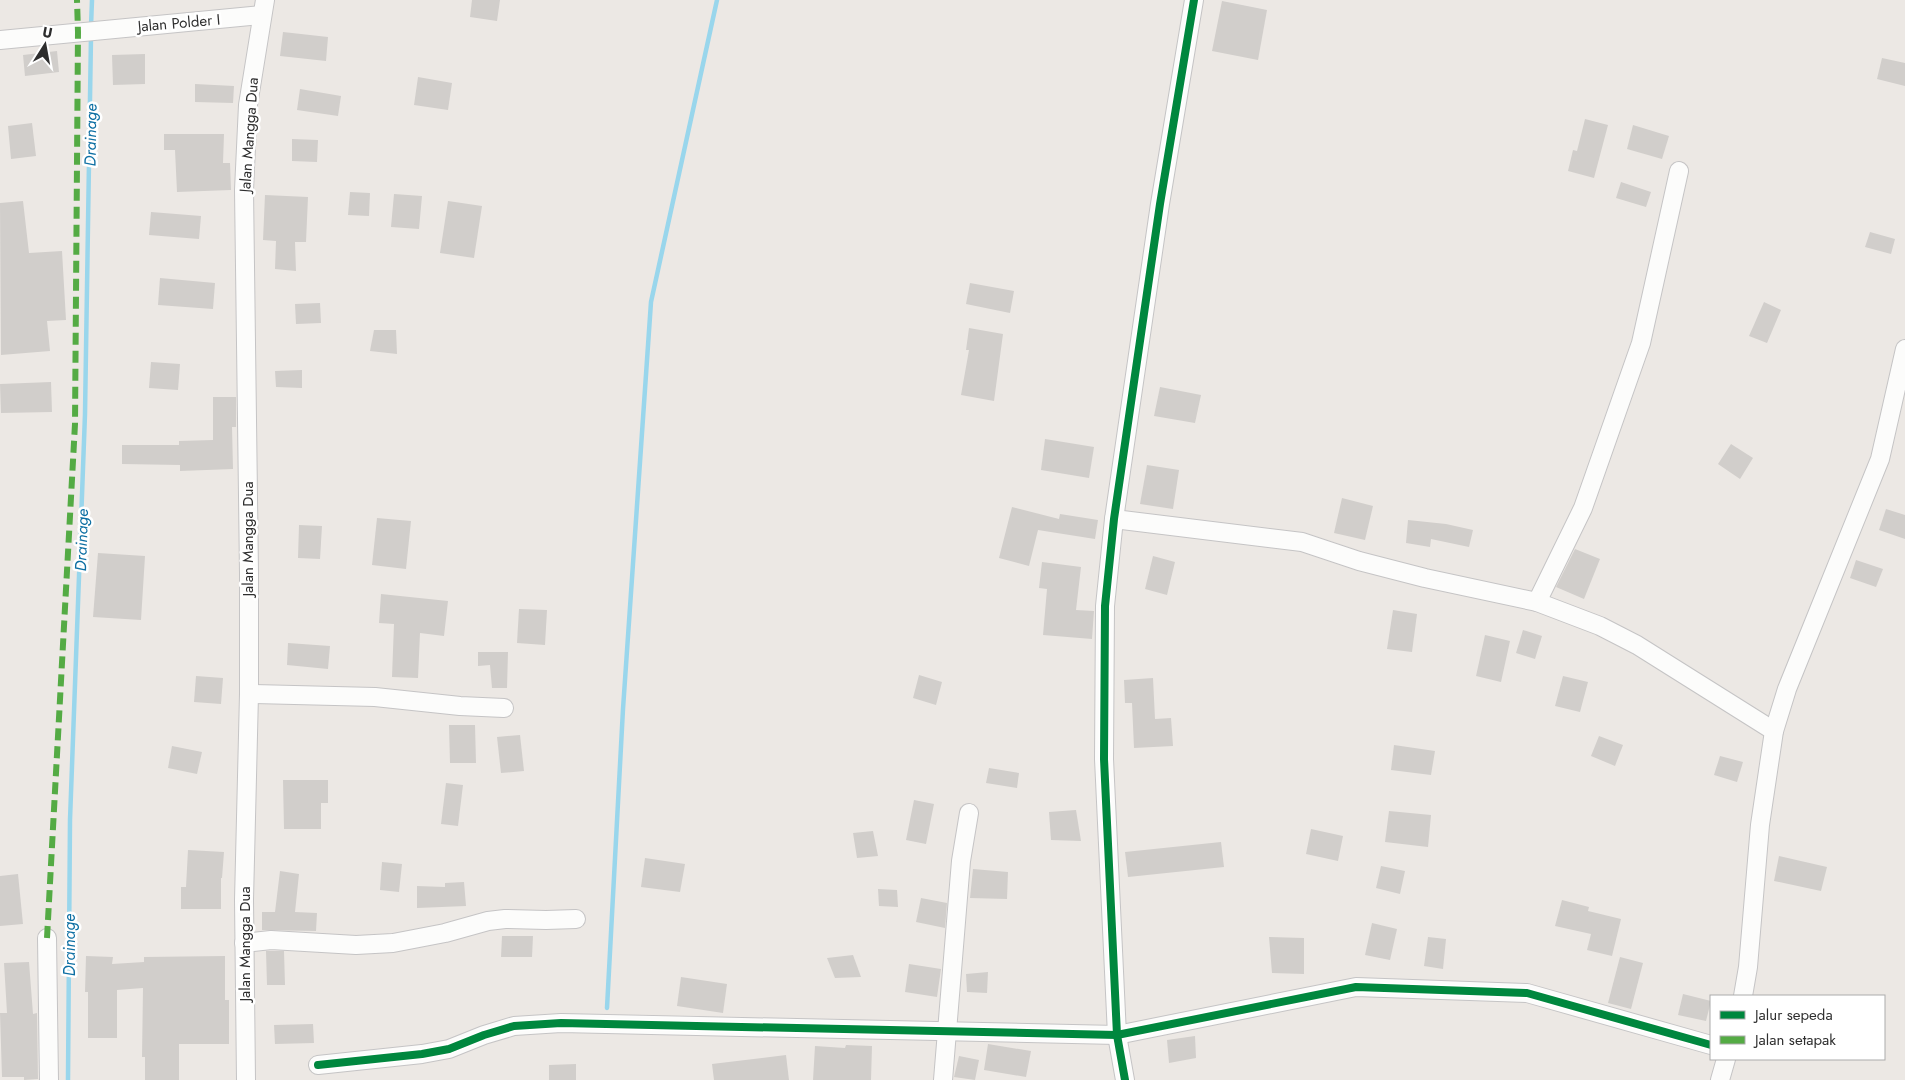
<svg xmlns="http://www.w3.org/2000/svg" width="1905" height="1080" font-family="Jost,sans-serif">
<rect width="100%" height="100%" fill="#ece8e4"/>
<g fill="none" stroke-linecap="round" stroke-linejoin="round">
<!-- stream -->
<g stroke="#99d6ec" stroke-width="4.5">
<path d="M91,26L92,0"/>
<path d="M607,1008L623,709L651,302L717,0"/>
<path d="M68,1080L70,820L85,414L91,36"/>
</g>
</g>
<!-- building -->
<g fill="#d1cecb">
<path d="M472,0H500L497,21L470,17Z"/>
<path d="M1222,1L1267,10L1258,60L1212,51Z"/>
<path d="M283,32L328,37L326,61L280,56Z"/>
<path d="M57,51L59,72L25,76L23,55Z"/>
<path d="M145,54V84L113,85L112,55Z"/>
<path d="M1882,58L1905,63V86L1877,79Z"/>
<path d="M418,77L452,83L448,110L414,105Z"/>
<path d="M195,84L234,86L233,103L195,102Z"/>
<path d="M300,89L341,96L338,116L297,110Z"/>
<path d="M1585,119L1608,125L1594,178L1568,171L1573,150L1577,151Z"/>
<path d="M32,123L36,156L11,159L8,126Z"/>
<path d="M1633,125L1669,136L1662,159L1627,149Z"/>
<path d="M164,134H224L223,163H230L231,190L177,192L175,150H164Z"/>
<path d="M292,139L318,140L317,162L292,161Z"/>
<path d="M1621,182L1651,192L1646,207L1616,198Z"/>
<path d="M350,192L370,193L369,216L348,215Z"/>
<path d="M394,194L422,196L419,229L391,227Z"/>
<path d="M265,195L308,197L306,242H295L296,271L275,269L276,241L263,240Z"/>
<path d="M23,201L29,253L62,251L66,320L47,321L50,351L1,355L0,203Z"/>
<path d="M448,201L482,206L474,258L440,253Z"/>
<path d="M151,212L201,216L199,239L149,235Z"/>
<path d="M1870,232L1895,239L1891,254L1865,247Z"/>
<path d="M160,278L215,283L213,309L158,305Z"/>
<path d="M970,283L1014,291L1010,313L966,304Z"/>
<path d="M1764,302L1781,310L1767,343L1749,336Z"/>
<path d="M320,303L321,323L296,324L295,304Z"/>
<path d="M969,328L1003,334L994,401L961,395L969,350H966Z"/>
<path d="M374,330H396L397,354L370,351Z"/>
<path d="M151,362L180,364L178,390L149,388Z"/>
<path d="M302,370V388L276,387L275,371Z"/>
<path d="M51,382L52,412L1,413L0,384Z"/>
<path d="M1160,387L1201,395L1195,423L1154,416Z"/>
<path d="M213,397H236V427H232L233,469L180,471V465L122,464V445H179V441L213,440Z"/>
<path d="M1045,439L1094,447L1089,478L1041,470Z"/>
<path d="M1731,444L1753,458L1740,479L1718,464Z"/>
<path d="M1147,465L1179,470L1173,509L1140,504Z"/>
<path d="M1342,498L1373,506L1365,540L1334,533Z"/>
<path d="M1012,507L1059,519L1060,514L1098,520L1095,539L1038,530L1029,566L999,558Z"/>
<path d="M1886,509L1905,515V539L1879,530Z"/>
<path d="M377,518L411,521L406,569L372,565Z"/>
<path d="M1408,520L1446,524L1473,530L1469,547L1431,539L1430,547L1406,543Z"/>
<path d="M299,525L322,526L320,559L298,558Z"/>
<path d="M1575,549L1600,559L1584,599L1556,587Z"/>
<path d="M98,553L145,556L141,620L93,617Z"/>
<path d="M1153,556L1175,562L1167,595L1145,589Z"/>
<path d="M1856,560L1883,569L1876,587L1850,578Z"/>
<path d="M1042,562L1081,567L1076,610L1094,611L1092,639L1043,635L1047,589L1039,588Z"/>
<path d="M381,594L448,601L444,636L420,633L418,678L392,677L394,624L379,623Z"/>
<path d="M519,609L547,610L545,645L517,643Z"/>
<path d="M1393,610L1417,614L1412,652L1387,649Z"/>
<path d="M1523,630L1542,636L1535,659L1516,653Z"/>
<path d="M1485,635L1510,641L1501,682L1476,676Z"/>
<path d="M288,643L330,646L328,669L287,665Z"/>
<path d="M478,652H508L507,688H492L490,665L478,666Z"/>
<path d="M919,675L942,682L936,705L913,698Z"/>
<path d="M196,676L223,678L221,704L194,702Z"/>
<path d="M1563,676L1588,682L1580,712L1555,706Z"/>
<path d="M1153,678L1155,719L1171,718L1173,746L1134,748L1132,703H1125L1124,680Z"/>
<path d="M449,725H475L476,763H450Z"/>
<path d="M520,735L524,771L501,773L497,737Z"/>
<path d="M1599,736L1623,745L1615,766L1591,756Z"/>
<path d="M1394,745L1435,751L1431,775L1391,770Z"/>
<path d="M172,746L202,752L197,774L168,768Z"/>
<path d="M1720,756L1743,762L1737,782L1714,775Z"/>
<path d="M989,768L1019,773L1017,788L986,783Z"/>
<path d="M283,780H328V803H321V829H284Z"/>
<path d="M446,783L463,785L458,826L441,824Z"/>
<path d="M914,800L934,804L926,844L906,840Z"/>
<path d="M1076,810L1081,841L1051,840L1049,812Z"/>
<path d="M1389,811L1431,815L1428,847L1385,842Z"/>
<path d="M1311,829L1343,836L1338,861L1306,854Z"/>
<path d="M873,831L878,856L857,858L853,833Z"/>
<path d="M1221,842L1224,867L1128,877L1125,852Z"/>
<path d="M188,850L224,852L222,878H221V909H181V887H186Z"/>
<path d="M1779,856L1827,867L1821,891L1774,881Z"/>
<path d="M645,858L685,864L680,892L641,887Z"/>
<path d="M382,862L402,864L399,892L380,890Z"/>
<path d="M1381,866L1405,871L1400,894L1376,888Z"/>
<path d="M973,869L1008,872L1007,899L970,898Z"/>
<path d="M280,871L299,874L295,912L317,913L316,931L262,930V912H275Z"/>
<path d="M18,874L23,924L0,926V876Z"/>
<path d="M464,882L466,906L417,908V886L445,887V883Z"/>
<path d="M878,889L897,890L898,907L879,906Z"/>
<path d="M921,898L947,903L945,928L916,922Z"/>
<path d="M1562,900L1589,907L1588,911L1621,919L1612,956L1587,950L1591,934L1555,926Z"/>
<path d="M1372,923L1397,929L1390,960L1365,955Z"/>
<path d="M502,936H533L532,957H501Z"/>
<path d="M1269,937L1304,938V974L1272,973Z"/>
<path d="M1428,937L1446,939L1443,969L1424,966Z"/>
<path d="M266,951H284L285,985H267Z"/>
<path d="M853,955L861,977L835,978L827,958Z"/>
<path d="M86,956L113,957L112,964L144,962V957L225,956V1000H229V1044H179V1080H145V1057H142L143,988L117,990V1038H88V992H85Z"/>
<path d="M1620,957L1643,963L1631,1009L1608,1003Z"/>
<path d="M29,962L33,1014L37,1013L38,1079L24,1080V1077H2L0,1013H7L4,963Z"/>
<path d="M909,964L941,969L937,997L905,992Z"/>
<path d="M988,972L987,993L967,992L966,974Z"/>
<path d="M681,977L727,984L723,1013L677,1006Z"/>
<path d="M1683,994L1711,1001L1706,1021L1678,1015Z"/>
<path d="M313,1024L314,1043L275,1044L274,1025Z"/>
<path d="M1195,1036L1196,1058L1169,1063L1167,1040Z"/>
<path d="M988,1044L1031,1051L1026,1077L984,1070Z"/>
<path d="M846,1045L872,1046L871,1080H813L815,1046L845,1048Z"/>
<path d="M786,1055L789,1080H714L712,1064Z"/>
<path d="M959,1056L979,1060L975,1080L954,1077Z"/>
<path d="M576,1064V1080H549V1065Z"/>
</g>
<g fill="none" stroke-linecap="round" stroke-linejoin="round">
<!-- street casing -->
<g stroke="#c5c4c5" stroke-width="20">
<g id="street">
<path d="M0,40L262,15"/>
<path d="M1114,519L1302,542L1359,561L1425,578L1537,602L1600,626L1637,645L1774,731"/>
<path d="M1537,602L1583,508L1641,343L1679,171"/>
<path d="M249,694L375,697L460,706L504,708"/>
<path d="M47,938L49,1080"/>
<path d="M244,943L271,940L356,945L393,943L445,933L488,921L505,919L546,920L576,919"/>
<path d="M1743,996L1748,967L1760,825L1774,731L1787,689L1880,459L1905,349"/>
<path d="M318,1065L422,1054L449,1049L484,1035L514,1026L561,1023L1117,1035L1356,987L1527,993L1711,1045"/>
<path d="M246,1080L244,900L249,694V573L244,190L248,105L265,0"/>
<path d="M943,1080L961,861L969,813"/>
<path d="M1125,1080L1117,1035L1104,759L1105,606L1114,519L1160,204L1194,0"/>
<path d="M1720,1080L1726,1059"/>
</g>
</g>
<!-- street -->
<use href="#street" stroke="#fcfcfb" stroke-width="18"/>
<!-- quiet -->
<path stroke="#54ab44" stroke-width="6" stroke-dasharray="12 6" stroke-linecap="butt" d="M47,938L75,424L78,32L77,0"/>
<!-- cycleway casing -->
<g stroke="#fff" stroke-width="11">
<g id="cycleway">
<path d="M318,1065L422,1054L449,1049L484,1035L514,1026L561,1023L1117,1035L1356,987L1527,993L1711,1045"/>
<path d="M1125,1080L1117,1035L1104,759L1105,606L1114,519L1160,204L1194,0"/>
</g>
</g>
<!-- cycleway -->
<use href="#cycleway" stroke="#00873e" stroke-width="8"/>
</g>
<g text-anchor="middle" stroke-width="5" stroke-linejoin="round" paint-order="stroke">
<!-- street labels -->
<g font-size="15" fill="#2e2e2e" stroke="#fff">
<text transform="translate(179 23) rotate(-5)" y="5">Jalan Polder I</text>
<text transform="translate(249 135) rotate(-86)" y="5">Jalan Mangga Dua</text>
<text transform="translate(248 539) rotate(-90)" y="5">Jalan Mangga Dua</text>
<text transform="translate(245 944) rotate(-90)" y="5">Jalan Mangga Dua</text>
</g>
<!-- water labels -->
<g font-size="16" font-style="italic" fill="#0d6fa3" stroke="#fff">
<text transform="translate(90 135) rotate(-89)" y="6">Drainage</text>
<text transform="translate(81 540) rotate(-88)" y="6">Drainage</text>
<text transform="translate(69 945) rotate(-90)" y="6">Drainage</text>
</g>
</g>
<!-- legend -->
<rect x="1710" y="995" width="175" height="65" fill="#ffffff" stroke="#ababab"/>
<rect x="1720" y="1011" width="25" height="8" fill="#00873e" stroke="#ababab"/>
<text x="1755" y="1020" font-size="15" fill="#2e2e2e">Jalur sepeda</text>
<rect x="1720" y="1036" width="25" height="8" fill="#54ab44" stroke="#ababab"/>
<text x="1755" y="1045" font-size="15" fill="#2e2e2e">Jalan setapak</text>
<!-- north arrow -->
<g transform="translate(45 45) rotate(11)" stroke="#ffffff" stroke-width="4" paint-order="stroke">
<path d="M0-4L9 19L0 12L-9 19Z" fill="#2e2e2e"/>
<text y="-8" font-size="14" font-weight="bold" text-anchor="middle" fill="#2e2e2e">U</text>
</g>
</svg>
